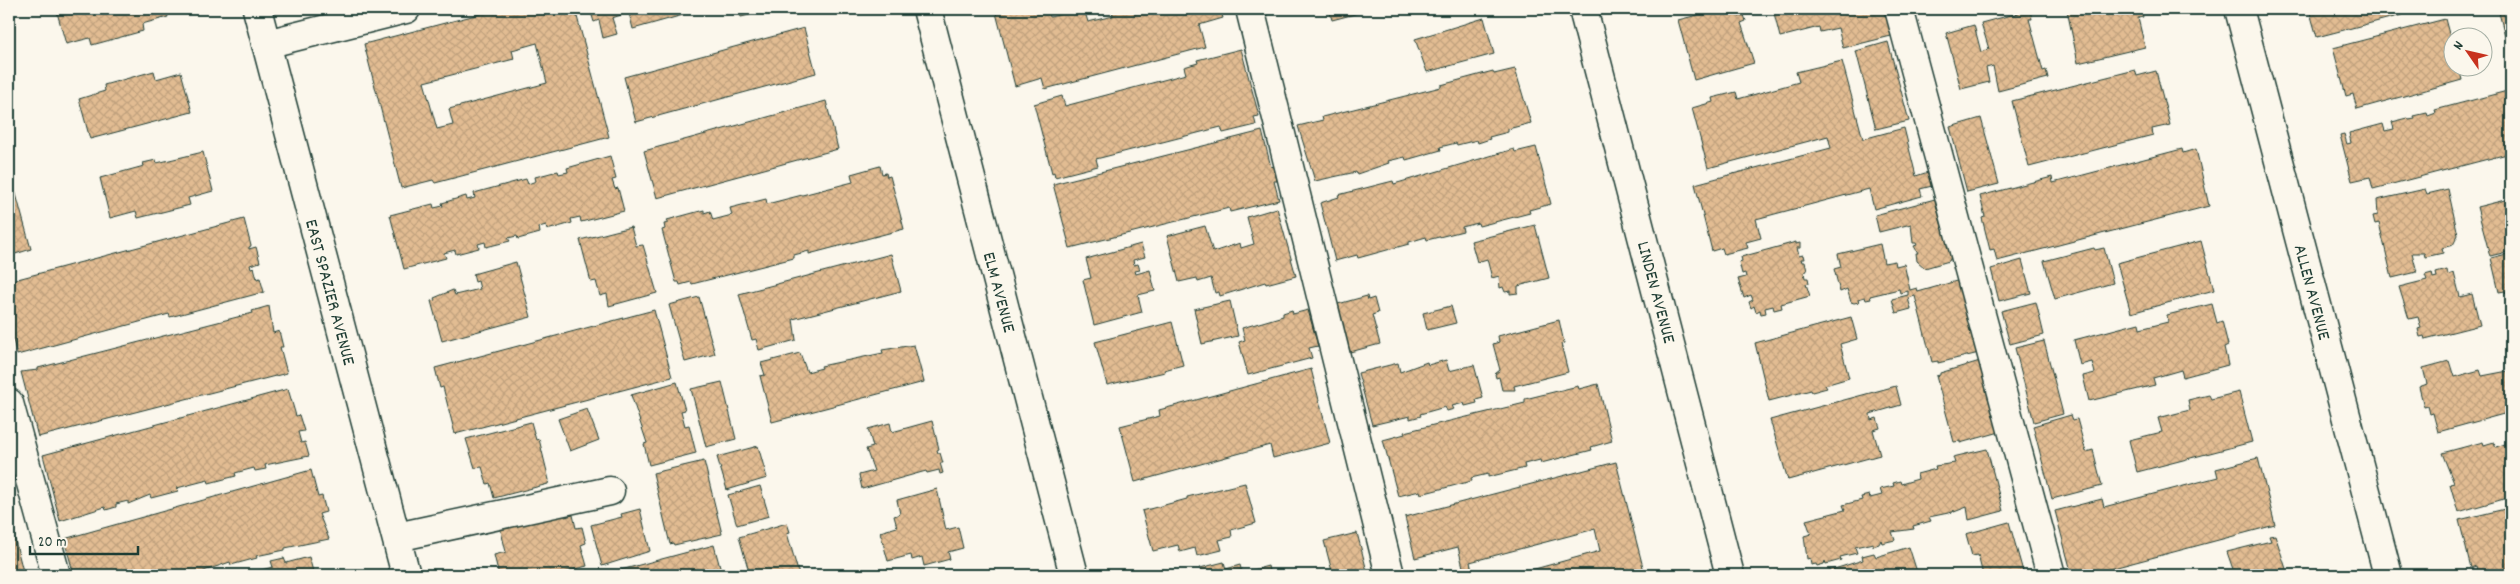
<svg xmlns="http://www.w3.org/2000/svg" width="2520" height="584" font-family="Dekko,sans-serif">
<defs>
<pattern id="building-cross-hatch" width="8" height="8" patternUnits="userSpaceOnUse" patternTransform="scale(1.25)"><rect width="8" height="8" fill="#e2bc92"/><path d="M0 0l8 8M0 8l8-8" fill="none" stroke="#c1a27e"/></pattern>
</defs>
<rect width="100%" height="100%" fill="#fbf7ec"/>
<filter id="ink" filterUnits="userSpaceOnUse"><feTurbulence type="fractalNoise" baseFrequency=".02" numOctaves="2"/><feDisplacementMap in="SourceGraphic" scale="10" xChannelSelector="R" yChannelSelector="G"/><feConvolveMatrix kernelMatrix="1 2 1 2 8 2 1 2 1" color-interpolation-filters="sRGB"/></filter>
<g filter="url(#ink)">
<!-- building -->
<g fill="url(#building-cross-hatch)" stroke="#1f3d34" fill-rule="evenodd">
<path d="M56,9H166L168,17L142,24L143,31L92,45L90,38L66,44Z"/>
<path d="M499,9H575L609,137L435,183L433,180L401,188L364,44ZM537,43L547,83L449,109L453,125L437,129L424,82L514,59L512,50Z"/>
<path d="M590,9H622L624,14L612,18L617,34L603,38L599,20L594,22Z"/>
<path d="M628,9H682L683,15L633,29Z"/>
<path d="M739,9H773L741,17Z"/>
<path d="M995,9H1048L1050,17L1084,9L1088,22L1113,16L1112,9H1220L1223,18L1199,25L1205,47L1045,89L1042,78L1015,86Z"/>
<path d="M1329,9H1374L1332,20Z"/>
<path d="M1721,9H1737L1739,17L1744,15L1746,21L1741,23L1754,63L1694,80L1678,20Z"/>
<path d="M1773,9H1888L1895,35L1843,48L1838,28L1820,32L1819,27L1780,37Z"/>
<path d="M2073,9H2141L2143,17L2138,18L2145,47L2078,63L2067,10Z"/>
<path d="M2309,9H2425L2317,37Z"/>
<path d="M2498,9H2511V46L2508,47Z"/>
<path d="M2030,10L2032,19H2029L2043,71L2046,70L2048,78L1998,91L1993,66L1986,68L1989,82L1961,89L1946,33L1974,25L1981,52L1989,49L1981,23Z"/>
<path d="M1484,18L1494,54L1427,72L1415,39Z"/>
<path d="M2445,19L2452,45V68H2459L2462,80L2357,109L2353,94L2346,96L2333,48Z"/>
<path d="M804,28L816,73L636,122L624,77Z"/>
<path d="M1888,42L1909,121L1876,129L1856,51Z"/>
<path d="M1241,49L1259,116L1254,117L1256,125L1223,133L1221,127L1096,159L1098,166L1055,177L1054,172L1052,173L1034,104L1062,96L1065,106L1186,74L1184,67L1198,63L1197,60Z"/>
<path d="M1842,61L1863,139L1904,128L1916,176L1928,172L1932,186L1920,189L1922,196L1874,209L1869,189L1756,219L1761,238L1746,242L1748,248L1724,254L1722,248L1712,251L1695,184L1831,148L1828,136L1708,168L1692,108L1713,102L1712,98L1736,92L1738,99L1799,82L1796,72Z"/>
<path d="M1515,69L1531,123L1508,129V132L1489,137L1490,139L1478,143L1477,140L1457,145L1456,143L1440,147L1441,150L1406,160L1405,157L1388,161L1389,163L1357,174L1356,172L1315,181L1298,126L1323,120L1322,117L1441,87V85L1493,71L1494,74Z"/>
<path d="M2135,70L2137,76L2156,71L2170,125L2152,129L2153,135L2029,167L2012,101Z"/>
<path d="M154,71L156,79L181,72L192,112L90,139L79,99L105,91L104,85Z"/>
<path d="M2511,90V153L2373,189L2370,177L2352,181L2340,135L2344,134L2347,144L2351,143L2349,133L2383,124L2385,131L2394,129L2392,122L2408,118L2409,120L2415,119L2414,116L2427,113L2428,116L2436,113L2435,110Z"/>
<path d="M826,101L838,149L657,198L644,151Z"/>
<path d="M1981,118L1999,184L1967,192L1950,127Z"/>
<path d="M1262,131L1271,167L1274,166L1277,181H1274L1279,200L1230,212L1229,208L1070,248L1053,184Z"/>
<path d="M1536,147L1551,204L1529,210L1530,213L1479,226L1478,223L1462,227L1463,231L1427,240L1426,237L1409,242V244L1358,258L1357,255L1335,261L1320,203L1339,197L1338,195L1393,181L1394,184L1514,149L1515,152Z"/>
<path d="M2182,149L2183,153L2196,149L2209,206L1997,261L1994,249L1990,250L1982,218L1985,217L1980,196L2052,177L2053,183Z"/>
<path d="M203,152L213,191L188,198L190,205L138,218L136,211L110,218L100,178L144,166L143,163L156,160L157,163Z"/>
<path d="M610,156L616,179L612,180L615,189L618,188L624,211L581,222L580,217L571,219L572,223L547,230L546,225L539,227L540,233L518,239L517,236L508,238L510,241L486,247L485,242L478,244L479,248L456,254L455,250L444,253L446,258L404,269L390,215L433,204L434,208L443,206L442,203L466,196L467,200L475,198L474,193L526,179L528,184L536,181L535,177L558,171L559,174L568,172L567,168Z"/>
<path d="M880,166L882,174L886,173L887,177L890,176L904,229L809,254V251L794,255V258L692,284L691,282L680,285L679,282H676L662,230L665,229L664,224L669,223L667,220L704,210V213L710,211L713,220L732,215L730,208L766,199L767,204L853,182L851,174Z"/>
<path d="M13,183L31,249L9,256V184Z"/>
<path d="M2425,189L2427,194L2448,189L2458,235L2453,245L2442,248L2443,253L2425,257L2424,253H2412L2417,272L2392,278L2379,223L2375,224L2373,216L2378,215L2377,200Z"/>
<path d="M1935,199L1942,227L1946,226L1952,255L1949,261L1925,268L1917,261L1916,253H1918L1914,246L1917,245L1916,243H1913L1911,224L1879,232L1875,215Z"/>
<path d="M2509,199L2511,206V251L2490,256L2477,207Z"/>
<path d="M1277,208L1296,276L1266,284L1265,282L1220,296L1219,292L1215,293L1211,278L1198,282L1197,278L1179,282L1167,236L1205,226L1213,252L1240,243L1241,248L1254,244L1247,217Z"/>
<path d="M244,219L251,246L249,247V249L256,247L260,262L250,265L251,268L254,267L257,279L260,278L264,292L170,317L169,314L17,355L9,325V284L14,283V280Z"/>
<path d="M1535,225L1549,278L1518,286V293L1510,294V291L1505,292L1503,287L1500,288L1499,276L1492,278L1487,259L1477,262L1471,241Z"/>
<path d="M631,227L636,246L643,245L657,293L609,306L607,294L600,296L596,281L591,282L580,240Z"/>
<path d="M2201,241L2214,290L2131,313L2117,263Z"/>
<path d="M1796,242V244L1800,243V248H1797L1799,256L1803,255L1804,259H1801L1802,262H1805L1807,271L1804,272L1805,278H1808L1809,283L1806,284L1810,296L1781,304L1782,308L1774,310L1773,306L1765,308L1766,313L1761,314L1760,310L1756,312L1754,306L1751,308L1749,302L1753,300L1751,295L1744,298L1738,279L1746,277L1745,273L1742,274L1739,262L1742,261L1741,257Z"/>
<path d="M1141,244L1145,257L1133,260L1134,265L1138,264L1140,270L1135,271L1136,274L1150,270L1155,291L1138,295L1142,312L1094,325L1083,280L1091,278L1086,259Z"/>
<path d="M1880,244L1884,263L1895,261L1896,266L1904,264L1910,290L1917,288L1918,292L1960,280L1979,353L1938,363V361L1932,362L1915,296L1908,298L1911,309L1896,313L1892,299L1908,295V291L1900,293L1899,289L1870,296L1871,299L1866,300L1865,297L1858,299L1859,302L1854,303L1851,302L1847,289L1840,292L1834,269L1841,267L1838,254Z"/>
<path d="M2094,248L2095,250L2104,248L2113,283L2055,299L2044,261Z"/>
<path d="M2511,253V293L2506,294L2505,291L2499,292L2491,258Z"/>
<path d="M891,254L901,291L793,319L796,340L759,350L756,339L752,340L739,294Z"/>
<path d="M2022,260L2031,293L1999,301L1991,269Z"/>
<path d="M516,262L531,317L442,341L431,301L435,300L434,298L453,290L455,295L480,289L478,281L475,282L473,274Z"/>
<path d="M2447,270L2448,275L2454,273L2460,297L2472,294L2480,325L2425,339L2424,336L2420,337L2418,329L2421,328L2418,317L2409,319L2399,287L2427,280L2425,275L2432,273L2433,278L2437,277L2436,273Z"/>
<path d="M1367,296L1368,300L1374,298L1378,313L1372,315L1380,344L1350,352L1338,304Z"/>
<path d="M699,297L715,354L685,362L669,305Z"/>
<path d="M1230,301L1238,336L1202,344L1194,309Z"/>
<path d="M2036,302L2044,335L2010,344L2001,311Z"/>
<path d="M2212,304L2217,323L2222,321L2228,345L2224,347L2228,365L2183,377L2181,370L2153,378L2155,385L2089,401L2083,376L2095,373L2092,362L2080,365L2074,340L2139,323L2140,329L2168,322L2167,315Z"/>
<path d="M269,306L273,333L279,331L283,347H280L287,373L38,437L21,372L38,370V368L253,313L252,311Z"/>
<path d="M1451,306L1456,323L1427,330L1423,313Z"/>
<path d="M654,310L672,377L455,434L443,387L440,388L435,368Z"/>
<path d="M1292,310L1293,314L1308,310L1318,346L1309,348L1312,358L1248,375L1239,342L1245,340L1242,328L1283,316V313Z"/>
<path d="M1851,317L1857,339L1840,344L1849,378L1825,385L1827,388L1812,392L1811,390L1769,401L1755,343Z"/>
<path d="M1559,320L1564,343L1561,344L1568,372L1514,386L1515,390H1502L1499,377L1496,378L1495,374L1500,370L1493,344L1499,342L1498,336Z"/>
<path d="M1172,322L1183,365L1164,370L1165,372L1107,385L1095,342Z"/>
<path d="M2044,341L2063,414L2034,422L2015,348Z"/>
<path d="M914,345L924,382L772,422L760,376L765,375L761,363L800,353L807,372L822,368L821,366L883,353L882,350Z"/>
<path d="M1446,360L1449,371L1474,365L1483,398L1476,400L1477,403L1465,406L1464,403L1452,406L1454,409L1447,411L1445,407L1420,414L1421,416L1410,419V416L1372,425L1358,373L1398,363L1400,372L1427,362L1428,365Z"/>
<path d="M1980,361L2000,432L1960,443V441L1954,442L1936,376L1940,375V373Z"/>
<path d="M2449,361L2454,377L2480,370L2482,376L2508,371L2511,385V412L2438,432L2433,413L2430,414L2428,406L2424,407L2419,387L2427,384L2423,368Z"/>
<path d="M1311,369L1330,443L1273,458L1270,445L1135,482L1120,426L1160,416L1159,410Z"/>
<path d="M677,382L685,410L681,411L685,426L689,425L696,453L649,465L644,444L647,443L631,395Z"/>
<path d="M722,382L736,439L706,447L691,389Z"/>
<path d="M1598,384L1612,441L1591,447L1592,450L1541,463L1540,460L1524,464L1525,468L1488,477V474L1471,478L1472,481L1421,494L1420,491L1398,496L1383,440L1405,434L1404,432L1525,403V399L1578,386L1579,389Z"/>
<path d="M1896,386L1901,405L1870,414L1871,420L1877,418L1880,428L1873,430L1880,455L1788,480L1770,420Z"/>
<path d="M288,389L296,416L299,415L304,431L298,432L301,443L305,442L309,456L265,465L266,469L255,471L254,468L235,473L236,476L209,483L208,480L177,488L178,491L151,498L150,495L128,504V501L116,504V507L106,510L105,507L60,521L43,455Z"/>
<path d="M2239,392L2252,442L2137,472L2129,440L2162,432L2158,418L2190,410L2188,400L2209,395L2211,399Z"/>
<path d="M587,409L599,440L570,451L558,419Z"/>
<path d="M2071,415L2073,420L2077,419L2086,452L2093,450L2102,486L2052,499L2033,426Z"/>
<path d="M932,421L939,449L937,450L938,453H940L943,463H940L943,473L940,474L939,470L927,473L926,471L862,489L859,475L874,471L866,449L873,447L868,429L890,423L892,432Z"/>
<path d="M531,422L536,440L539,439L549,480L548,484L494,498L490,483L487,484L482,467L475,468L466,439Z"/>
<path d="M2483,442L2484,445L2494,442L2496,447L2508,443L2509,449H2511V497L2458,512L2450,484L2454,483L2442,453Z"/>
<path d="M758,446L767,478L727,490L717,457Z"/>
<path d="M1987,449L2003,511L1969,520L1967,507L1954,512V510L1953,512L1929,517L1931,521L1913,526L1914,529L1892,532L1895,540L1882,543L1881,540L1879,544L1873,546V543L1855,547L1857,553L1840,557L1841,560L1826,564L1825,561L1824,564L1817,566L1816,564L1811,565L1810,558L1807,559L1804,536L1811,534L1806,520L1845,510L1843,505L1862,500L1861,497L1869,495L1870,498L1882,495L1880,489L1894,486L1893,483L1900,481L1901,484L1918,479L1917,474L1936,469L1935,466L1955,463L1953,457Z"/>
<path d="M2258,458L2275,525L2087,575H2072L2055,511L2102,499L2104,507L2218,477L2216,469Z"/>
<path d="M704,461L722,534L674,545L673,543L670,544L653,473Z"/>
<path d="M1616,462L1645,575H1513L1600,551L1595,529L1470,562L1473,575H1465L1458,547L1415,558L1405,517Z"/>
<path d="M311,470L318,497L322,496L326,512L319,514L329,539L285,548V550L256,556L257,558L231,565L230,562L192,575H74L64,539Z"/>
<path d="M1245,483L1256,523L1231,530L1232,537L1219,540L1222,550L1197,556L1195,548L1180,552L1178,545L1153,551L1142,511L1187,499V497Z"/>
<path d="M760,486L769,516L737,525L728,495Z"/>
<path d="M937,489L946,530L958,527L963,548L948,552L950,559L924,566L922,557L912,560L911,555L888,561L880,532L897,527L894,516L900,514L897,500Z"/>
<path d="M9,501L14,521L9,522Z"/>
<path d="M640,509L650,551L602,566L591,525L622,517L621,514Z"/>
<path d="M2505,509L2511,532V568L2478,575L2476,566L2471,568L2459,520Z"/>
<path d="M563,510L565,517L573,515L576,528L582,527L586,543L581,545L587,566L553,575H499L494,555L506,552L500,527Z"/>
<path d="M2009,522L2024,575H1983L1978,555L1972,556L1966,534Z"/>
<path d="M787,523L790,532L787,533L799,575H750L739,537Z"/>
<path d="M11,525L24,575H9V526Z"/>
<path d="M1357,533L1368,575H1333L1324,541Z"/>
<path d="M2275,535L2288,575H2235L2227,552L2271,541L2269,536Z"/>
<path d="M714,545L722,575H602Z"/>
<path d="M1909,547L1918,575H1815L1863,560L1862,556L1874,553L1876,557Z"/>
<path d="M309,557L314,575H258L257,571L273,567L271,561L284,558L286,563Z"/>
<path d="M1224,562L1226,569L1240,565L1242,573L1268,566L1270,575H1201L1200,568Z"/>
<path d="M975,571L976,575H956Z"/>
</g>
<g fill="none" stroke-linecap="round" stroke-linejoin="round">
<!-- minor casing -->
<g stroke="#1f3d34" stroke-width="31">
<g id="minor">
<path d="M257,9L406,575"/>
<path d="M927,9L1074,575"/>
<path d="M1250,9L1390,575"/>
<path d="M1583,9L1730,575"/>
<path d="M1899,9L2051,575"/>
<path d="M2239,9L2388,575"/>
<path d="M266,44L406,9"/>
<path d="M9,403L56,575"/>
<path d="M397,537L610,491"/>
</g>
</g>
<!-- minor -->
<use href="#minor" stroke="#fbf7ec" stroke-width="28"/>
</g>
</g>
<g text-anchor="middle" stroke-width="4.5" stroke-linejoin="round" paint-order="stroke">
<!-- street labels -->
<g font-size="18" fill="#1f3d34" stroke="#fbf7ec">
<text transform="translate(331 292) rotate(75)" y="6">EAST SPAZIER AVENUE</text>
<text transform="translate(1000 292) rotate(75)" y="6">ELM AVENUE</text>
<text transform="translate(1657 292) rotate(75)" y="6">LINDEN AVENUE</text>
<text transform="translate(2313 292) rotate(75)" y="6">ALLEN AVENUE</text>
</g>
</g>
<!-- margin -->
<rect width="2520" height="584" fill="none" stroke="#fbf7ec" stroke-width="30"/>
<rect x="15" y="15" width="2490" height="554" fill="none" stroke="#1f3d34" stroke-width="2" filter="url(#ink)"/>
<!-- north arrow -->
<g transform="translate(2468 52) rotate(304)"><circle r="24" fill="#fbf7ec" stroke="#a3ada2"/>
<path d="M0-4L9 19L0 12L-9 19Z" fill="#c8321e"/>
<text y="-8" font-size="14" font-weight="bold" text-anchor="middle" fill="#1f3d34">N</text>
</g>
<!-- scale -->
<path d="M30 546v8h108v-8" fill="none" stroke="#1f3d34" stroke-width="2.5"/>
<text x="38" y="546" font-size="15" fill="#1f3d34" stroke="#fbf7ec" stroke-width="4" paint-order="stroke">20 m</text>
</svg>
